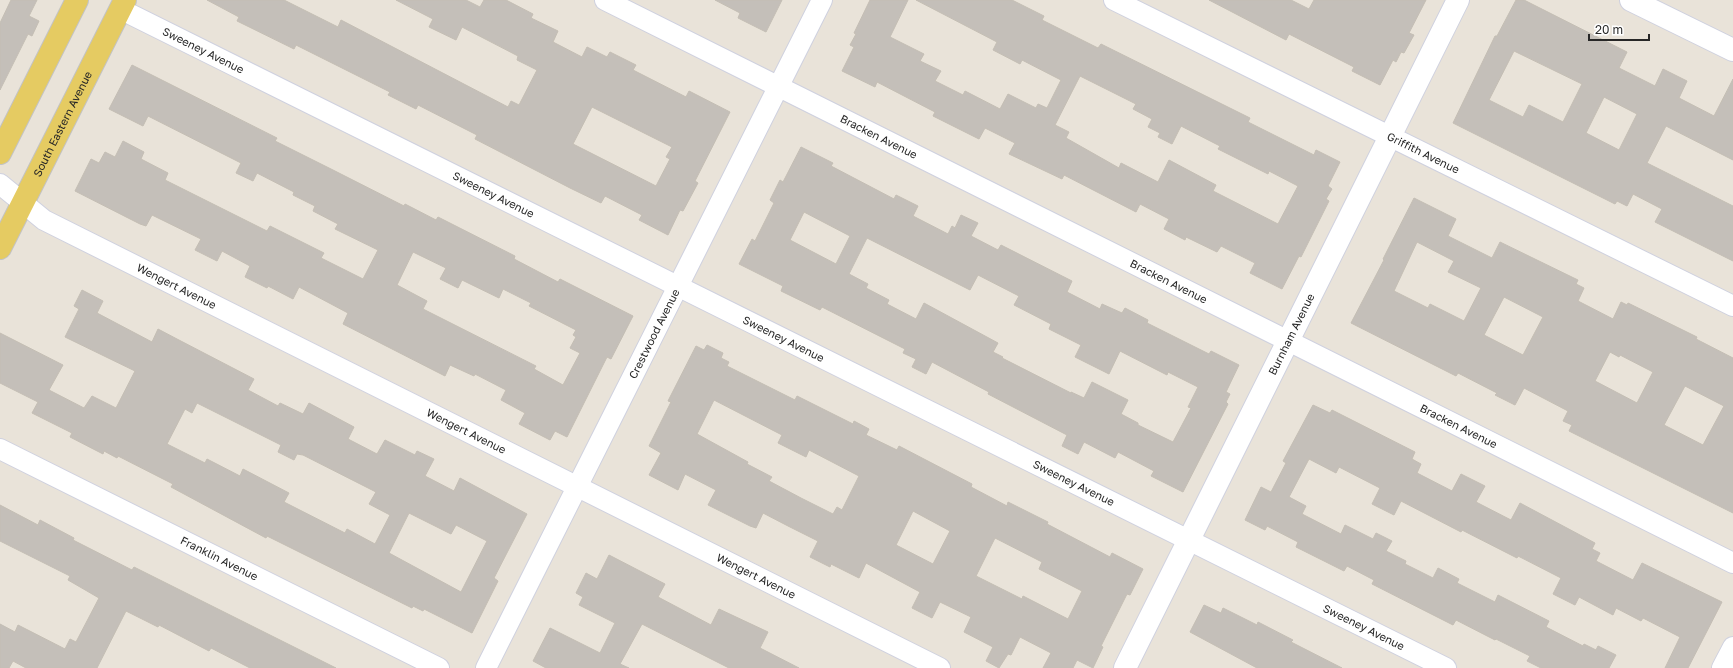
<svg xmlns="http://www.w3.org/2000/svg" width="1733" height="668" font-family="'Golos Text',sans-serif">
<rect width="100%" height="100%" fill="#e9e3d9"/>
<!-- building -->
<g fill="#c4bfb9" stroke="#c4beb4" fill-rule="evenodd">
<path d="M11,0H37L29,16L39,21L32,36L28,34L0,90V23Z"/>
<path d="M207,0H284L338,27L341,20L508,107L511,101L519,105L537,70L517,60L518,56L462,27L456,40L429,27L433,19L396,0H466L480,7L484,0H506L533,14L531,18L558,31L553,42L582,57L587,47L607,57L610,52L636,65L633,70L686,97L689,91L730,112L695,181L698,183L683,211L680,210L668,235L639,220L642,215L605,196L601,203L570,188L475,139L477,135L418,105L416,109L388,95L390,92L296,45L294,49L237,21L239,17ZM592,107L672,147L666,157L670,159L656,186L573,144Z"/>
<path d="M715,0H782L766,32L738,18L740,13Z"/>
<path d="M870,0H908L890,37L924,54L920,61L941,71L935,81L963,95L965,91L1000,109L1008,94L1036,108L1038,104L1047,108L1061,80L1022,60L1020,64L993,50L997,42L916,0H1012L1044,16L1042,20L1098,48L1101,44L1250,118L1248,122L1314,155L1316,150L1340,162L1328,186L1332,189L1326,199L1329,201L1301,257L1299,256L1282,289L1250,273L1255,263L1221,246L1217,252L1186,237L1185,240L1164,229L1169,219L1140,204L1136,212L1064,175L1062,179L1009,154L1015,143L985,128L979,139L933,116L935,112L877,82L875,87L842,71L854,47L850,45L856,34L854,33ZM1080,76L1136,104L1133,109L1152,119L1148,127L1160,133L1158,137L1172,144L1181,126L1220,146L1218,149L1268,174L1269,171L1298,186L1278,224L1213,191L1216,185L1169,160L1158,182L1121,163L1119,168L1066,138L1069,132L1055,125Z"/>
<path d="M1209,0H1291L1309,9L1314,0H1426L1409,33L1414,35L1404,53L1401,52L1396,62L1393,60L1380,85L1352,71L1354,67L1289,34L1286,40Z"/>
<path d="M1516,0H1524L1627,52L1619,68L1655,86L1663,69L1687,81L1679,98L1714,116L1733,79V160L1666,126L1647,163L1733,206V261L1655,222L1662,209L1633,194L1627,206L1617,201L1615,204L1453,123L1495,36H1497ZM1514,51L1582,84L1563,122L1529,105L1523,117L1489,100ZM1604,97L1637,114L1619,150L1586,133Z"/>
<path d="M132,65L277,138L275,141L333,170L404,206L405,204L436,220L438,217L515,256L514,259L558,282L560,279L633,316L611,359L607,357L567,437L555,431L550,440L519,424L525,413L501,400L506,390L475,374L474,376L450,365L445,376L343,324L348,313L299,287L293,299L268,286L267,288L245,277L250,266L222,251L217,261L195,250L201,239L152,215L146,226L140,224L75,191L91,159L99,163L105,152L115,157L123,141L144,152L141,159L168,173L165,180L267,231L270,226L324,253L321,258L363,279L378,250L335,229L338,224L313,211L315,206L293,195L294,192L257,173L253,181L236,173L241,163L148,116L143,126L109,109ZM413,252L446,268L440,279L458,288L462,280L499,298L503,289L531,303L529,306L576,330L573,335L576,337L570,348L580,353L563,385L534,369L536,366L423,309L427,301L397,285Z"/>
<path d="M801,147L833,163L831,166L894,199L896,195L918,206L913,216L948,234L952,226L955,228L961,215L978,223L971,236L998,250L1001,245L1072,281L1067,292L1100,309L1102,304L1122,313L1125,308L1148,320L1147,323L1209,354L1211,351L1239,365L1226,392L1230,394L1226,402L1228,404L1183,492L1151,476L1154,471L1118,452L1115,458L1084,442L1078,454L1062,446L1067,435L988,394L989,392L932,362L926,374L912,367L916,359L903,353L905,349L822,307L820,310L781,291L783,286L739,264L752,239L755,241L774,203L770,200L780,180L783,182ZM804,212L850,236L836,264L790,240ZM867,238L970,290L978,275L1019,296L1014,305L1051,324L1049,329L1081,345L1075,357L1109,374L1120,351L1167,375L1168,372L1198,387L1188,407L1191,408L1173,442L1138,425V423L1121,414L1128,400L1092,382L1084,398L1071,392V393L1002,358L1003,357L993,352L998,343L924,303L916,319L887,304L889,300L866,288L868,284L849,274Z"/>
<path d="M1414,198L1456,219L1448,236L1492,258L1500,242L1578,280L1576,284L1584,288L1578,301L1613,319L1621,302L1627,305L1628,303L1697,337L1696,339L1733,358V513L1569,431L1572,425L1563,421L1568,411L1524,388L1515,405L1495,395L1497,393L1458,373L1456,376L1351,323L1384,260L1383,259ZM1417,242L1454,261L1448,272L1481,288L1464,321L1430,304L1428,308L1394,291ZM1504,297L1543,317L1523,355L1484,335ZM1610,352L1619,357L1620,355L1653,372L1637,403L1595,381ZM1685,386L1724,406L1703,445L1664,425Z"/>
<path d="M82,290L103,301L97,313L152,342L158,329L177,339L254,379L248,390L278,406L280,403L303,414L309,403L354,427L348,439L377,454L385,440L415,455L417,451L434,459L425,476L454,491L460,478L527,514L494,578L498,581L472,633L424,609L423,611L413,606L412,608L267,536L266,538L171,487L173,484L118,456L117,458L104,451L103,454L70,437L72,433L32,413L38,402L0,383V333L63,365L49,390L84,408L92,396L116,408L135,371L65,337L79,309L74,306ZM197,403L281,445L278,452L294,460L297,454L303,455L376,492L369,504L390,515L375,544L347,529L345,533L284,502L289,493L243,469L240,476L207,459L205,463L167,444L185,409L192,413ZM409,513L451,534L456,525L487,541L461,592L389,553Z"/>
<path d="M707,345L723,353L721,358L729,362L727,366L795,400L797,396L853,424L854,421L869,429L866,435L897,450L899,446L972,484L971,487L1007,506L1008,502L1048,522L1047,524L1110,557L1112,553L1143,569L1130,595L1127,594L1101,646L1103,647L1093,668L1077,660L1073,668H1043L1051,653L1020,637L1011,655L1008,654L999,668L986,661L993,647L964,632L971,617L940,602L932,618L912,608L920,592L866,563L859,578L831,564L830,567L810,557L818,541L788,526L763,513L756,528L750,526L708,505L716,490L685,474L678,490L649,475L661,453L649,446L671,402L668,401L696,346L704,350ZM714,400L782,435L778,443L806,457L809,450L859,476L842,510L837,507L833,514L801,498L769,481L772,477L747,464L748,462L697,434ZM913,511L950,531L933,564L896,545ZM995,538L1042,562L1039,569L1082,591L1068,619L1023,596L1022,599L976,576Z"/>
<path d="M1313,405L1330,413L1332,410L1415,452L1412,459L1421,464L1417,473L1452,491L1461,474L1485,486L1476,502L1511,520L1520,503L1595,543L1592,549L1600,553L1596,561L1633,580L1642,563L1722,602L1688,668H1665L1680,637L1643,618L1641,621L1616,608L1613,615L1579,597L1575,605L1553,594L1561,578L1518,556L1517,558L1462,530L1461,532L1401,501L1394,515L1372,504L1380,488L1339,467L1336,473L1309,459L1289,497L1306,506L1302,514L1341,534L1345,525L1373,539L1376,533L1392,541L1386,551L1406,561L1405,564L1433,578L1438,568L1459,579L1457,583L1495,602L1498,595L1549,621L1546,627L1583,646L1584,644L1596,650L1598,646L1616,655L1609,668H1541L1527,661L1530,656L1496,639L1495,640L1456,620L1453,625L1372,584L1374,580L1347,566L1344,571L1296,547L1298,542L1267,526L1265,530L1245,520L1261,487L1271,492L1286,463L1283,461Z"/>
<path d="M0,505L38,525L40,520L74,538L73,540L132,570L134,567L336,668H250L211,648L209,651L159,625L158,627L126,611L97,668H26L13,661L9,668H0V624L15,632L18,625L65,649L70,639L76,642L99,598L68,580L70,576L0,541Z"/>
<path d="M609,555L665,584L658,597L711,625L719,609L768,632L760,648L799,668H729L642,624L620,664L629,668H546L533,661L550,628L600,653L615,623L579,605L583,597L576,593L586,573L597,579Z"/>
<path d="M1204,605L1221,613L1223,608L1257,625L1258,622L1293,640L1291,642L1342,668H1257L1190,632Z"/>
</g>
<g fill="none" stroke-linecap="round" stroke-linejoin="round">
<!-- street casing -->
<g stroke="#cfd1df" stroke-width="22">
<g id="street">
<path id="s1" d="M605,0L1733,563"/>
<path id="s2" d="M1114,0L1733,306"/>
<path id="s3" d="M120,9L1446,668"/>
<path id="s4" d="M0,184L44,220L940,668"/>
<path id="s5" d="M0,449L439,668"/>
<path id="s6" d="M486,668L822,0"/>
<path d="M1722,668L1733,647"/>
</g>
</g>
<!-- secondary casing -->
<g stroke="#cfd1df" stroke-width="24">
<g id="secondary">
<path d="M1631,0L1733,50"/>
<path id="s7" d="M1125,668L1458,0"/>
</g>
</g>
<!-- primary casing -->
<g stroke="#c3c3c3" stroke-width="24">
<g id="primary">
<path d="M0,153L77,0"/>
<path id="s8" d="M0,248L125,0"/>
</g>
</g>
<!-- street -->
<use href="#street" stroke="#fff" stroke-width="20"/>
<!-- secondary -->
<use href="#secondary" stroke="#fff" stroke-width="22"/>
<!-- primary -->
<use href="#primary" stroke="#e5cb62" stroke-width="22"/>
</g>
<g text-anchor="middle" stroke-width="3.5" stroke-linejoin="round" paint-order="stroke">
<!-- street labels -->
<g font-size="11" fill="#272727" stroke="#fff">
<text dy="4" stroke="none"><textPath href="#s3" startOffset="93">Sweeney Avenue</textPath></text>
<text dy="4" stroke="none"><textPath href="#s8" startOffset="139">South Eastern Avenue</textPath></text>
<text dy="4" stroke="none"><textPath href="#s1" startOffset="306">Bracken Avenue</textPath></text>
<text dy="4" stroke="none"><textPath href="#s2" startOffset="345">Griffith Avenue</textPath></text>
<text dy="4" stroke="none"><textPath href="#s3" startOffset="417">Sweeney Avenue</textPath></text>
<text dy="4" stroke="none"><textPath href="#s1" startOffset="630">Bracken Avenue</textPath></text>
<text dy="4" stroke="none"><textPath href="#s4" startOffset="205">Wengert Avenue</textPath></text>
<text dy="4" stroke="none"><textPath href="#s6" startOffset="374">Crestwood Avenue</textPath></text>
<text dy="4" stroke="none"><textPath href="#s7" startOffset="373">Burnham Avenue</textPath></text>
<text dy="4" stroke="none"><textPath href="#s3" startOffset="741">Sweeney Avenue</textPath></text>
<text dy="4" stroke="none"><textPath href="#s1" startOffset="954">Bracken Avenue</textPath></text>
<text dy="4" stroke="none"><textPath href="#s4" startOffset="529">Wengert Avenue</textPath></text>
<text dy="4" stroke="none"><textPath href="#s3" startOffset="1065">Sweeney Avenue</textPath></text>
<text dy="4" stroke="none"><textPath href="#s5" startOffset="245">Franklin Avenue</textPath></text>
<text dy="4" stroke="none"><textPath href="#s4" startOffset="853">Wengert Avenue</textPath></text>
<text dy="4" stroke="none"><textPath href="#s3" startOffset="1389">Sweeney Avenue</textPath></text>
</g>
</g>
<!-- scale -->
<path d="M1589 34v6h60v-6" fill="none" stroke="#272727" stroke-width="2"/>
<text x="1595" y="34" font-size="12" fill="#272727" stroke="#ffffff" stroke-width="3" paint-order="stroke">20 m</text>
</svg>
